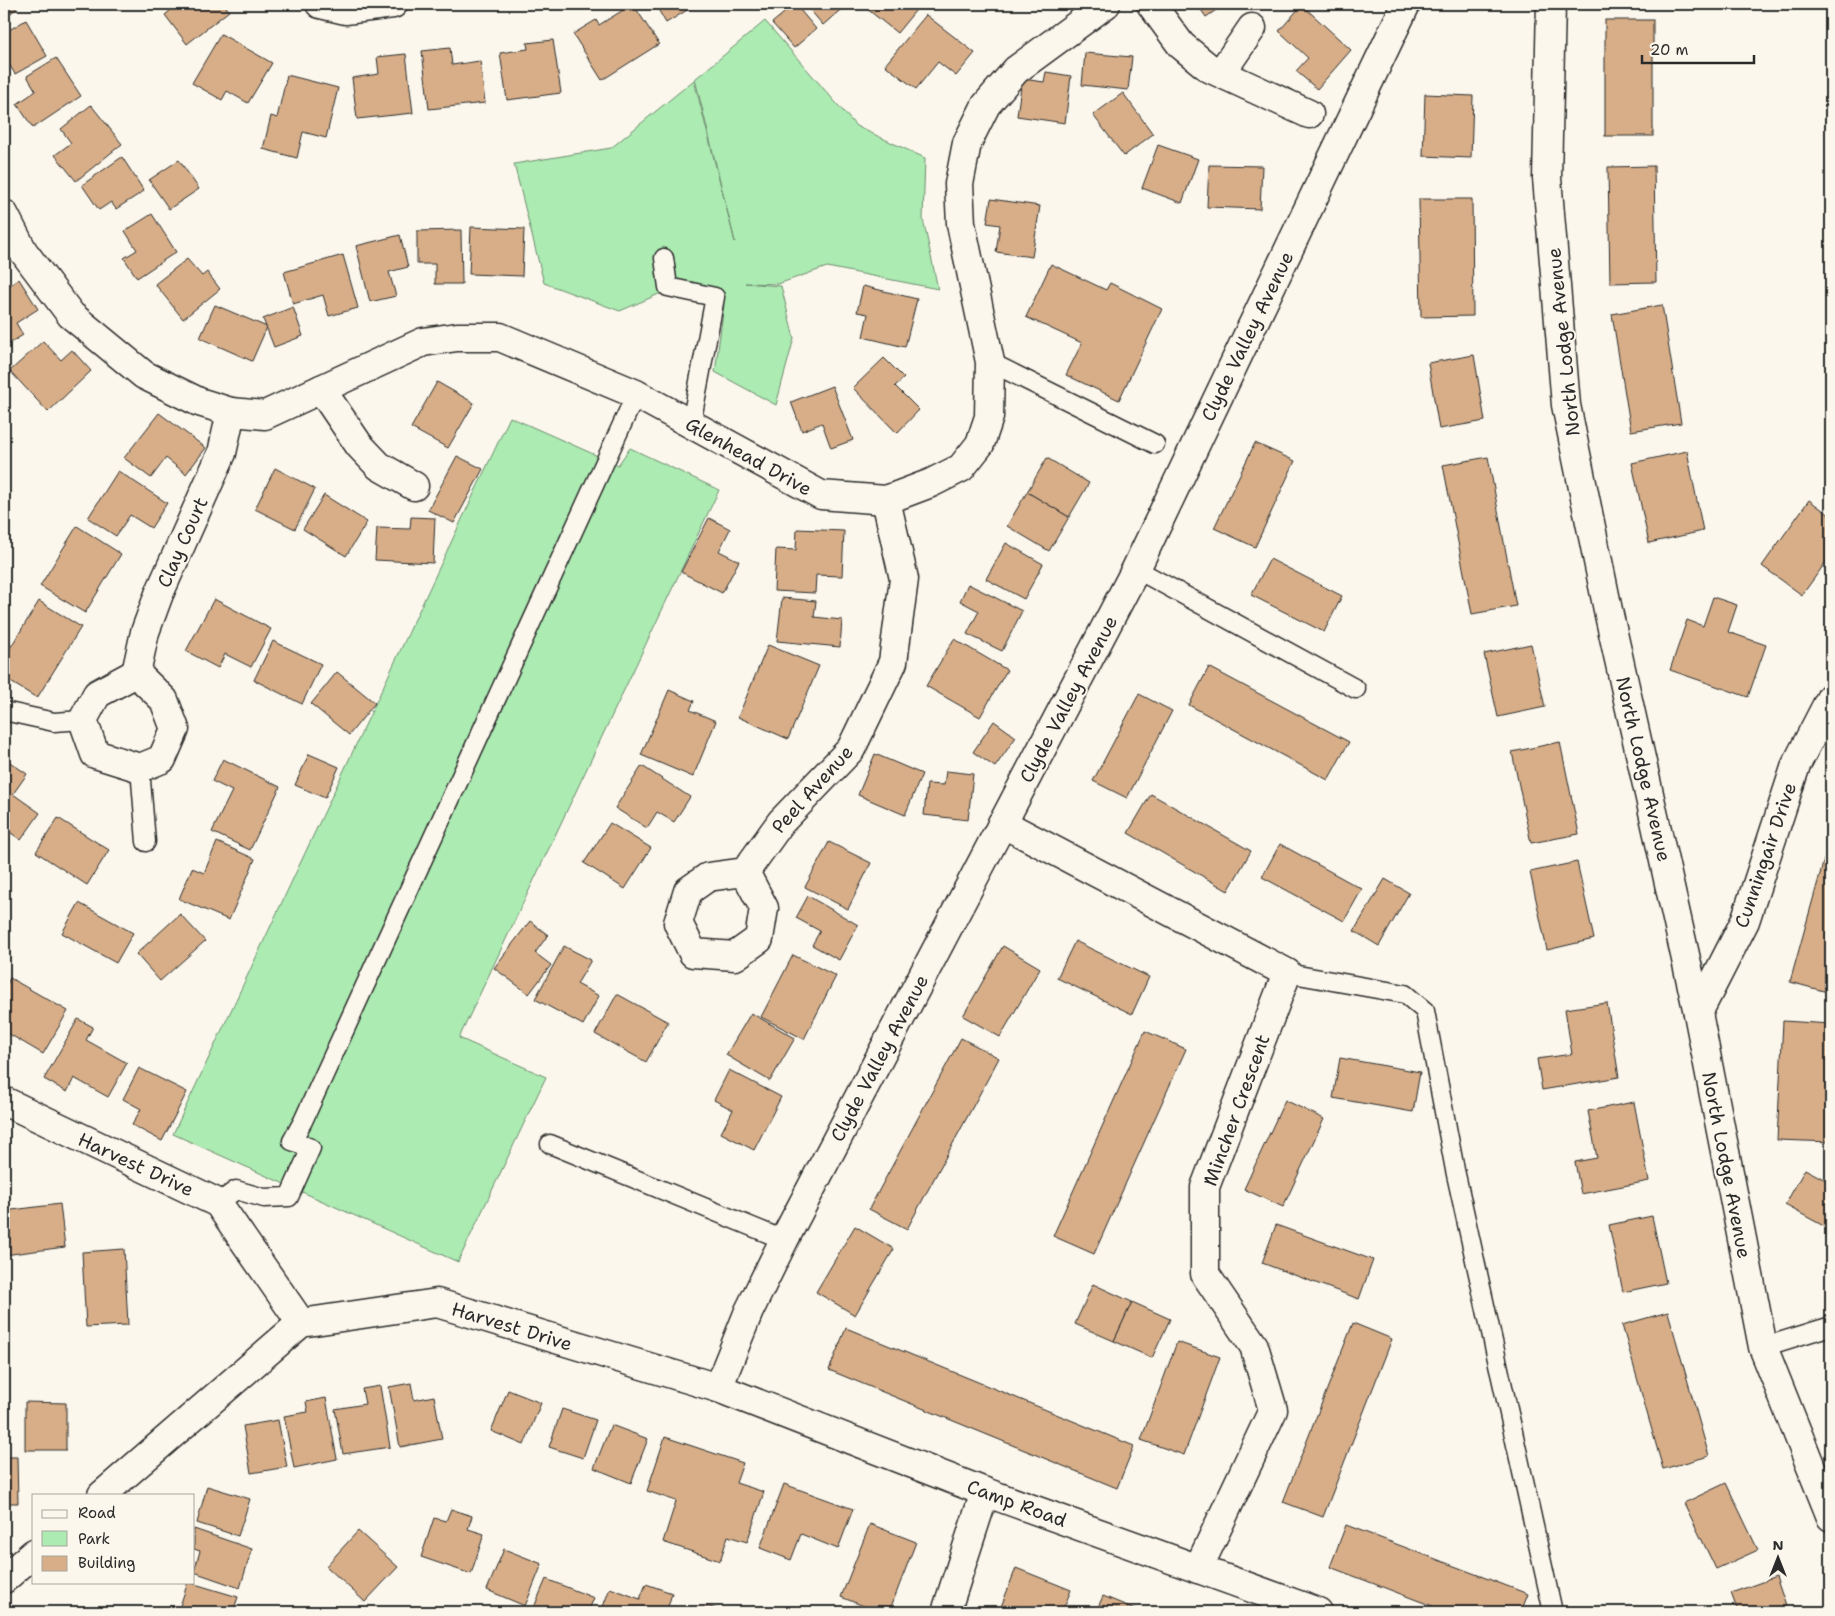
<svg xmlns="http://www.w3.org/2000/svg" width="1835" height="1616" font-family="'Shantell Sans',sans-serif">
<rect width="100%" height="100%" fill="#fbf7ec"/>
<filter id="ink" filterUnits="userSpaceOnUse"><feTurbulence type="fractalNoise" baseFrequency=".02" numOctaves="2"/><feDisplacementMap in="SourceGraphic" scale="10" xChannelSelector="R" yChannelSelector="G"/><feConvolveMatrix kernelMatrix="1 2 1 2 8 2 1 2 1" color-interpolation-filters="sRGB"/></filter>
<g filter="url(#ink)">
<!-- green -->
<g fill="#acebb2" stroke="#6c8b6e">
<path d="M765,21L856,126L925,158L923,219L938,289L827,267L778,284L745,283L781,286L794,338L776,405L715,372L724,305L659,294L620,311L544,283L514,164L611,148L694,80L735,242L695,79Z"/>
<path d="M510,417L618,465L630,448L719,490L459,1038L546,1077L458,1262L173,1134Z"/>
</g>
<!-- building -->
<g fill="#d7ae88" stroke="#2b2b2b">
<path d="M4,4H17L19,6L4,19Z"/>
<path d="M166,4H224L229,11L187,44L165,15L171,10Z"/>
<path d="M633,4L659,44L602,80L573,34L596,20L599,25Z"/>
<path d="M655,4H697L666,23Z"/>
<path d="M795,4L816,29L794,48L772,23Z"/>
<path d="M805,4H845L846,5L823,25Z"/>
<path d="M861,4H919L920,5L897,33Z"/>
<path d="M1197,4H1225L1206,17Z"/>
<path d="M1302,5L1351,50L1317,89L1296,71L1308,58L1279,31Z"/>
<path d="M926,15L975,53L956,76L938,62L916,89L885,65Z"/>
<path d="M26,20L47,56L15,74L7,61L4,62V33Z"/>
<rect x="1605" y="20" width="48" height="116"/>
<path d="M221,34L272,63L248,103L227,91L222,100L192,83Z"/>
<path d="M553,40L561,93L507,100L500,53L528,49L527,43Z"/>
<path d="M450,48L452,65L480,61L485,103L429,109L422,51Z"/>
<path d="M1085,53L1132,57L1128,90L1082,85Z"/>
<path d="M406,54L413,113L357,119L352,78L379,74L377,57Z"/>
<path d="M56,58L81,96L33,128L17,104L36,91L27,76Z"/>
<path d="M1046,72L1071,76L1065,123L1017,116L1022,79L1044,82Z"/>
<path d="M287,75L338,88L326,138L303,132L297,158L263,149L271,116L277,118Z"/>
<path d="M1123,93L1153,134L1124,156L1093,115Z"/>
<path d="M1425,94L1473,96L1471,158L1423,156Z"/>
<path d="M91,105L122,144L76,181L55,155L71,143L61,129Z"/>
<path d="M1158,145L1198,159L1182,203L1142,188Z"/>
<path d="M122,157L144,191L116,209L111,202L99,210L82,185Z"/>
<path d="M179,160L199,189L169,209L149,180Z"/>
<path d="M1209,165L1262,166L1260,209L1207,207Z"/>
<path d="M1654,166L1656,282L1610,283L1608,167Z"/>
<path d="M991,199L1040,206L1032,257L996,252L1000,225L987,223Z"/>
<path d="M1419,199H1472L1473,316L1421,317Z"/>
<path d="M152,214L176,252L137,278L124,258L137,250L125,231Z"/>
<path d="M471,227L524,229L522,276L469,274Z"/>
<path d="M461,230L462,284H435V264H417V231Z"/>
<path d="M400,235L408,267L389,272L396,296L370,302L356,246Z"/>
<path d="M343,255L358,308L329,316L323,295L293,304L284,272Z"/>
<path d="M187,259L202,276L207,272L220,289L183,319L155,284Z"/>
<path d="M1051,264L1106,290L1110,283L1162,309L1119,400L1066,375L1082,343L1026,317Z"/>
<path d="M19,279L38,309L16,323L23,335L4,347V289Z"/>
<path d="M863,286L917,299L905,347L863,337L868,314L857,312Z"/>
<path d="M215,305L267,327L252,361L200,338Z"/>
<path d="M1662,305L1681,423L1631,431L1612,314Z"/>
<path d="M293,307L303,336L274,347L263,319Z"/>
<path d="M43,341L61,360L72,350L91,371L48,412L10,371Z"/>
<path d="M1474,355L1485,421L1439,429L1428,363Z"/>
<path d="M884,358L904,378L895,386L919,410L897,433L853,388Z"/>
<path d="M437,382L474,403L448,448L411,428Z"/>
<path d="M832,386L853,440L831,448L822,423L802,431L791,402Z"/>
<path d="M159,413L206,448L186,474L166,458L151,478L124,458Z"/>
<path d="M1255,443L1295,461L1255,547L1214,528Z"/>
<path d="M1687,451L1703,531L1649,543L1632,463Z"/>
<path d="M457,456L483,469L454,523L428,510Z"/>
<path d="M1488,457L1516,606L1472,614L1443,465Z"/>
<path d="M1047,458L1089,483L1069,517L1027,492Z"/>
<path d="M275,468L315,489L295,529L255,509Z"/>
<path d="M118,471L167,503L151,528L130,515L116,536L88,518Z"/>
<path d="M1027,492L1069,517L1049,551L1007,526Z"/>
<path d="M324,495L367,522L346,556L303,529Z"/>
<path d="M1809,500L1831,516V555L1802,595L1762,566Z"/>
<path d="M411,517L435,518L433,563L375,560L377,528L410,529Z"/>
<path d="M709,518L730,529L719,551L739,561L722,593L681,572Z"/>
<path d="M77,526L121,554L85,613L40,586Z"/>
<path d="M797,529L844,531L842,576L816,575L815,593L774,591L776,549L796,550Z"/>
<path d="M1006,543L1043,564L1024,599L986,579Z"/>
<path d="M1270,559L1342,596L1324,632L1251,595Z"/>
<path d="M968,584L1022,611L1002,651L967,634L979,611L960,601Z"/>
<path d="M1713,597L1737,605L1728,632L1766,645L1748,697L1670,670L1687,620L1703,626Z"/>
<path d="M782,598L816,601L814,617L842,620L840,647L777,641Z"/>
<path d="M214,599L271,629L251,667L225,654L218,668L186,651Z"/>
<path d="M39,601L81,627L37,698L4,678V658Z"/>
<path d="M954,639L1007,670L980,717L926,686Z"/>
<path d="M273,641L321,664L302,704L254,680Z"/>
<path d="M1531,644L1545,707L1498,717L1484,654Z"/>
<path d="M768,645L819,666L788,739L738,717Z"/>
<path d="M1209,667L1349,742L1328,780L1189,705Z"/>
<path d="M337,672L375,703L349,735L311,704Z"/>
<path d="M669,690L694,701L690,710L716,721L693,777L641,755Z"/>
<path d="M1139,694L1172,711L1127,798L1093,781Z"/>
<path d="M994,721L1016,737L995,767L973,752Z"/>
<path d="M1560,742L1579,834L1531,843L1512,752Z"/>
<path d="M309,754L339,767L325,798L295,785Z"/>
<path d="M875,754L922,774L905,815L858,795Z"/>
<path d="M4,758L27,774L13,794L40,813L21,840L4,828Z"/>
<path d="M223,759L280,787L250,850L212,832L232,791L212,781Z"/>
<path d="M642,766L690,797L674,822L657,812L647,828L615,808Z"/>
<path d="M946,771L973,774L968,820L924,815L927,784L944,785Z"/>
<path d="M1151,794L1251,851L1228,891L1128,833Z"/>
<path d="M58,818L109,850L87,885L36,852Z"/>
<path d="M610,823L651,848L625,889L584,863Z"/>
<path d="M1830,838H1831V993L1790,982Z"/>
<path d="M217,842L255,859L229,920L179,899L192,868L204,873Z"/>
<path d="M829,842L871,863L848,909L805,887Z"/>
<path d="M1280,844L1362,889L1344,921L1262,877Z"/>
<path d="M1577,862L1594,939L1547,950L1530,872Z"/>
<path d="M1385,879L1409,893L1379,946L1354,931Z"/>
<path d="M808,896L858,925L839,960L812,945L820,931L796,918Z"/>
<path d="M79,903L133,933L116,963L62,933Z"/>
<path d="M180,914L205,941L160,981L136,954Z"/>
<path d="M530,921L548,935L535,953L551,965L529,994L494,968Z"/>
<path d="M1075,941L1149,977L1132,1014L1057,978Z"/>
<path d="M564,946L591,960L577,984L599,996L583,1025L535,999Z"/>
<path d="M1003,946L1040,968L1000,1037L963,1016Z"/>
<path d="M793,955L836,976L804,1039L761,1017Z"/>
<path d="M10,978L68,1011L43,1054L4,1031V990Z"/>
<path d="M617,994L668,1022L646,1062L595,1034Z"/>
<path d="M1607,1003L1619,1077L1542,1090L1537,1059L1572,1054L1565,1009Z"/>
<path d="M751,1013L795,1038L770,1081L726,1055Z"/>
<path d="M78,1019L93,1027L86,1040L127,1063L108,1097L74,1078L67,1092L44,1079Z"/>
<path d="M1783,1021L1831,1024V1142L1777,1140Z"/>
<path d="M1145,1031L1186,1049L1094,1254L1053,1236Z"/>
<path d="M961,1038L999,1058L907,1229L869,1209Z"/>
<path d="M1340,1058L1420,1072L1413,1112L1333,1098Z"/>
<path d="M139,1068L187,1092L162,1141L132,1125L141,1109L123,1099Z"/>
<path d="M729,1070L781,1097L754,1150L721,1133L733,1110L714,1100Z"/>
<path d="M1285,1100L1324,1119L1283,1207L1244,1189Z"/>
<path d="M1634,1102L1649,1181L1581,1194L1575,1162L1597,1158L1588,1111Z"/>
<path d="M1805,1169L1831,1183V1230L1785,1205Z"/>
<path d="M60,1204L65,1247L4,1255V1211Z"/>
<path d="M1652,1216L1666,1283L1623,1292L1609,1225Z"/>
<path d="M1276,1225L1373,1260L1359,1299L1262,1263Z"/>
<path d="M855,1226L894,1249L855,1315L816,1292Z"/>
<path d="M124,1249L128,1325L86,1327L82,1252Z"/>
<path d="M1093,1284L1132,1302L1114,1341L1075,1324Z"/>
<path d="M1132,1302L1170,1319L1152,1358L1114,1341Z"/>
<path d="M1668,1312L1709,1456L1663,1469L1622,1325Z"/>
<path d="M1353,1323L1392,1339L1323,1517L1283,1502Z"/>
<path d="M846,1328L1134,1446L1117,1488L829,1370Z"/>
<path d="M1177,1342L1220,1357L1184,1455L1141,1440Z"/>
<path d="M411,1383L414,1400L434,1396L442,1439L400,1447L389,1387Z"/>
<path d="M380,1386L390,1447L343,1454L335,1409L365,1404L362,1389Z"/>
<path d="M508,1390L541,1403L524,1445L491,1431Z"/>
<path d="M326,1398L337,1459L294,1468L284,1416L308,1412L306,1402Z"/>
<path d="M25,1402L66,1403V1450H25Z"/>
<path d="M562,1409L596,1420L583,1458L549,1447Z"/>
<path d="M278,1420L287,1467L251,1473L243,1426Z"/>
<path d="M611,1425L648,1439L631,1483L594,1468Z"/>
<path d="M665,1437L743,1463L736,1483L764,1492L747,1542L728,1536L720,1561L663,1542L676,1501L647,1491Z"/>
<path d="M4,1457H17L18,1503H4Z"/>
<path d="M1726,1483L1758,1550L1716,1569L1684,1503Z"/>
<path d="M784,1484L853,1509L838,1549L801,1534L791,1560L760,1548Z"/>
<path d="M207,1486L250,1499L238,1536L197,1523Z"/>
<path d="M451,1509L472,1516L468,1529L484,1534L471,1574L421,1557L434,1518L446,1521Z"/>
<path d="M870,1524L916,1542L889,1612H879L841,1597Z"/>
<path d="M1346,1525L1528,1594L1521,1612H1448L1330,1567Z"/>
<path d="M194,1529L252,1549L240,1588L194,1572L200,1551L194,1549Z"/>
<path d="M358,1531L398,1567L365,1602L326,1566Z"/>
<path d="M504,1549L542,1564L525,1606L487,1590Z"/>
<path d="M1016,1568L1071,1590L1062,1612H999Z"/>
<path d="M1776,1577L1788,1612H1738L1731,1593Z"/>
<path d="M546,1579L594,1598L588,1612H532Z"/>
<path d="M188,1582L238,1597L233,1612H178Z"/>
<path d="M646,1584L672,1593L668,1607L682,1612H601L610,1588L640,1599Z"/>
<path d="M1103,1596L1142,1612H1096Z"/>
<path d="M311,1606L363,1609L362,1612H311Z"/>
<path d="M707,1606L726,1612H704Z"/>
</g>
<g fill="none" stroke-linecap="round" stroke-linejoin="round">
<!-- lane casing -->
<g stroke="#2b2b2b" stroke-width="21">
<g id="lane">
<path d="M664,258L668,287L715,297L691,424"/>
<path d="M990,362L1155,444"/>
<path d="M1136,569L1356,689"/>
<path d="M4,711L54,722L83,720"/>
<path d="M140,768L146,842"/>
<path d="M1287,973L1405,994L1425,1011L1455,1170L1553,1612"/>
<path d="M550,1144L784,1240"/>
<path d="M218,1203L236,1190L264,1198L289,1197L311,1148L292,1141L303,1121L636,394"/>
<path d="M1763,1347L1831,1326"/>
</g>
</g>
<!-- street casing -->
<g stroke="#2b2b2b" stroke-width="31">
<g id="street">
<path d="M320,4L345,10L393,4"/>
<path d="M1151,4L1181,45L1209,68L1309,114"/>
<path d="M1551,4L1547,178L1566,405L1609,615L1698,1013L1763,1347L1831,1517"/>
<path d="M1221,73L1252,28"/>
<path d="M4,214L23,251L71,315L144,375L199,402L231,412L265,415L423,342L457,337H500L636,394L821,495L886,500L931,483L961,468L980,444L989,417L990,362L961,224L959,184L967,143L986,105L1016,70L1106,4"/>
<path d="M321,389L359,445L379,466L414,486"/>
<path d="M136,673L164,700L175,729L162,759L140,768L95,754L83,720L97,694Z"/>
<path d="M136,673L145,632L159,594L222,453L231,412"/>
<path d="M1002,823L1287,973L1205,1187V1274L1254,1346L1273,1410L1198,1569"/>
<path d="M745,872L764,908L759,939L735,956L693,953L678,923L688,891L708,877L745,872L781,822L851,749L893,662L904,579L886,500"/>
<path d="M1698,1013L1745,921L1796,765L1831,697"/>
<path d="M4,1101L218,1203L301,1323"/>
<path d="M718,1388L749,1311L784,1240L1136,569L1406,4"/>
<path d="M102,1495L301,1323L437,1303L718,1388L985,1492L1318,1612"/>
<path d="M4,1579L34,1553"/>
<path d="M946,1612L985,1492"/>
</g>
</g>
<!-- lane -->
<use href="#lane" stroke="#fbf7ec" stroke-width="18"/>
<!-- street -->
<use href="#street" stroke="#fbf7ec" stroke-width="28"/>
</g>
</g>
<g text-anchor="middle" stroke-width="4" stroke-linejoin="round" paint-order="stroke">
<!-- street labels -->
<g font-size="19" fill="#2b2b2b" stroke="#fbf7ec">
<text transform="translate(1247 336) rotate(-64)" y="7">Clyde Valley Avenue</text>
<text transform="translate(1563 342) rotate(-96)" y="7">North Lodge Avenue</text>
<text transform="translate(749 456) rotate(29)" y="7">Glenhead Drive</text>
<text transform="translate(182 542) rotate(-66)" y="7">Clay Court</text>
<text transform="translate(1068 699) rotate(-62)" y="7">Clyde Valley Avenue</text>
<text transform="translate(1644 769) rotate(77)" y="7">North Lodge Avenue</text>
<text transform="translate(812 789) rotate(-48)" y="7">Peel Avenue</text>
<text transform="translate(1765 855) rotate(-71)" y="7">Cunningair Drive</text>
<text transform="translate(879 1058) rotate(-62)" y="7">Clyde Valley Avenue</text>
<text transform="translate(1236 1110) rotate(-70)" y="7">Mincher Crescent</text>
<text transform="translate(136 1164) rotate(25)" y="7">Harvest Drive</text>
<text transform="translate(1727 1165) rotate(79)" y="7">North Lodge Avenue</text>
<text transform="translate(512 1326) rotate(17)" y="7">Harvest Drive</text>
<text transform="translate(1017 1503) rotate(20)" y="7">Camp Road</text>
</g>
</g>
<!-- margin -->
<rect width="1835" height="1616" fill="none" stroke="#fbf7ec" stroke-width="20"/>
<rect x="10" y="10" width="1815" height="1596" fill="none" stroke="#2b2b2b" stroke-width="2" filter="url(#ink)"/>
<!-- legend -->
<rect x="32" y="1494" width="162" height="90" fill="#fbf7ec" stroke="#a8a59f"/>
<rect x="42" y="1510" width="25" height="8" fill="#fbf7ec" stroke="#a8a59f"/>
<text x="78" y="1518" font-size="15" fill="#2b2b2b">Road</text>
<rect x="42" y="1531" width="25" height="15" fill="#acebb2" stroke="#a8a59f"/>
<text x="78" y="1544" font-size="15" fill="#2b2b2b">Park</text>
<rect x="42" y="1556" width="25" height="15" fill="#d7ae88" stroke="#a8a59f"/>
<text x="78" y="1568" font-size="15" fill="#2b2b2b">Building</text>
<!-- north arrow -->
<g transform="translate(1778 1558)" stroke="#fbf7ec" stroke-width="4" paint-order="stroke">
<path d="M0-4L9 19L0 12L-9 19Z" fill="#2b2b2b"/>
<text y="-8" font-size="14" font-weight="bold" text-anchor="middle" fill="#2b2b2b">N</text>
</g>
<!-- scale -->
<path d="M1642 55v8h112v-8" fill="none" stroke="#2b2b2b" stroke-width="2.5"/>
<text x="1650" y="55" font-size="15" fill="#2b2b2b" stroke="#fbf7ec" stroke-width="4" paint-order="stroke">20 m</text>
</svg>
